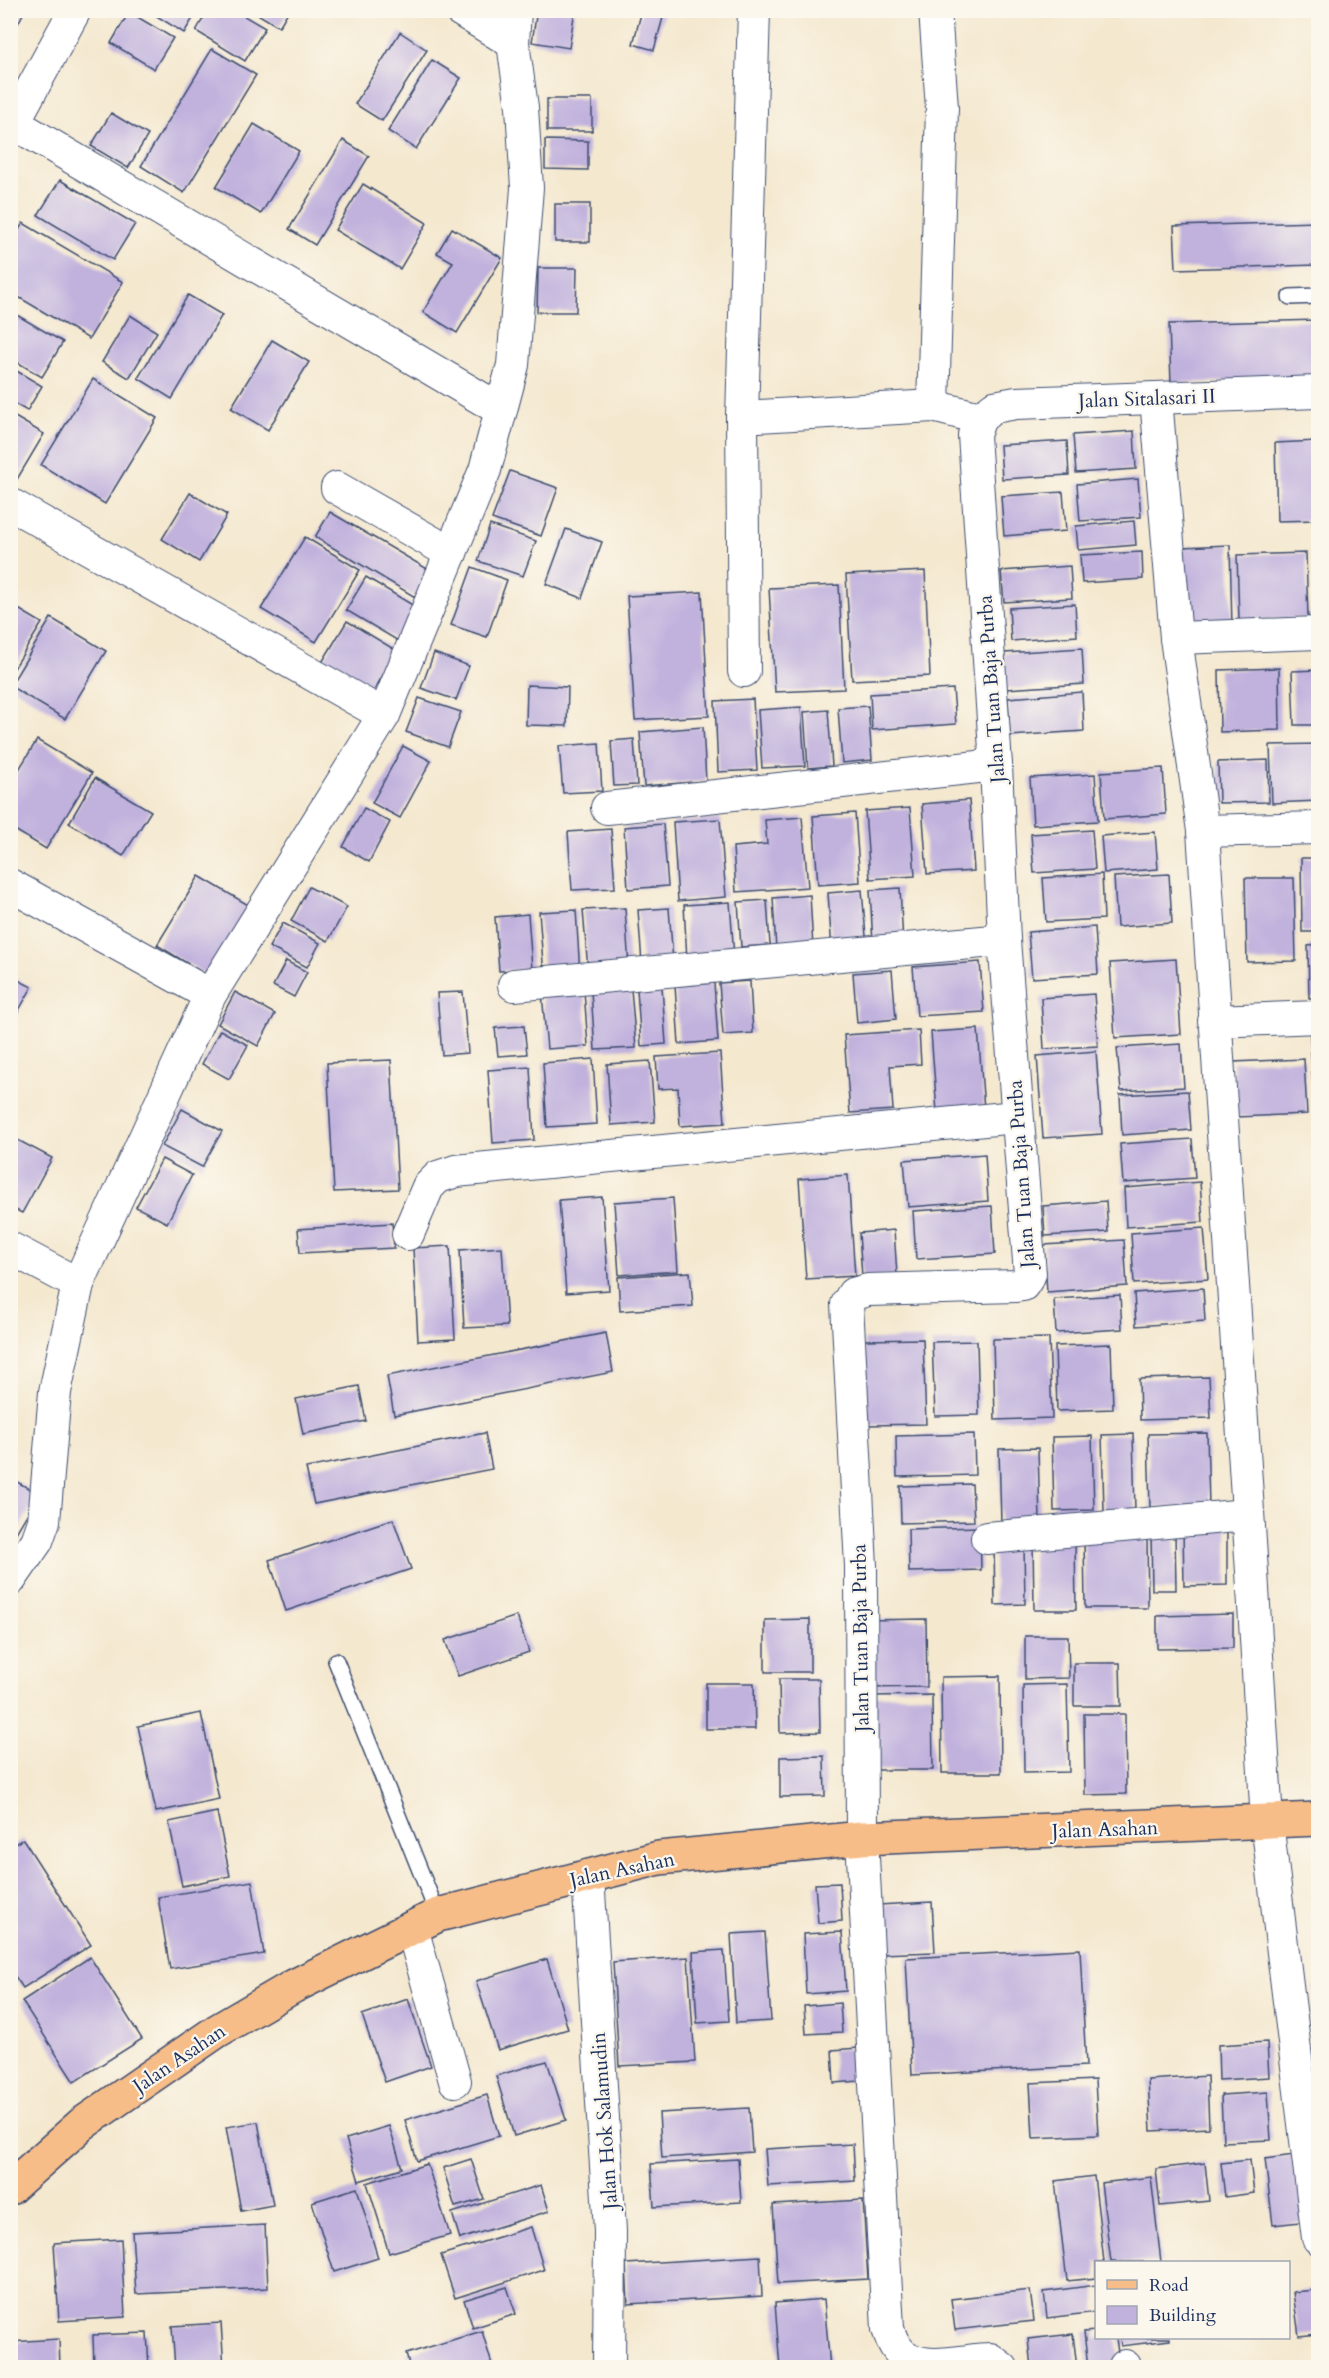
<svg xmlns="http://www.w3.org/2000/svg" width="1329" height="2378" font-family="Cardo,serif">
<rect width="100%" height="100%" fill="#fbf7ec"/>
<filter id="ink" filterUnits="userSpaceOnUse"><feTurbulence type="fractalNoise" baseFrequency=".0167" numOctaves="2"/><feDisplacementMap in="SourceGraphic" scale="12" xChannelSelector="R" yChannelSelector="G"/><feConvolveMatrix kernelMatrix="1 2 1 2 8 2 1 2 1" color-interpolation-filters="sRGB"/></filter>
<filter id="wash" filterUnits="userSpaceOnUse"><feTurbulence type="fractalNoise" baseFrequency=".008" numOctaves="4" result="noise"/><feDisplacementMap in="SourceGraphic" scale="24" xChannelSelector="R" yChannelSelector="G"/><feGaussianBlur stdDeviation="1.35" result="paint"/><feColorMatrix in="noise" values="0 0 0 0 0 0 0 0 0 0 0 0 0 0 0 0 0 1.4 0 .05"/><feComposite in="paint" operator="in"/></filter>
<g filter="url(#wash)">
<rect width="100%" height="100%" fill="#f4e8cf"/>
<g id="blocks">
<!-- building -->
<g fill="#c0b1dd">
<path d="M10,10H25L13,33L10,32Z"/>
<path d="M147,10H198L184,33Z"/>
<path d="M208,10H234L265,28L245,61L196,31Z"/>
<path d="M251,10H289L279,27Z"/>
<path d="M537,10H575L569,48L532,42Z"/>
<path d="M642,10L664,14L654,50L633,44Z"/>
<path d="M129,12L173,38L154,69L111,43Z"/>
<path d="M400,32L427,50L382,121L355,104Z"/>
<path d="M212,49L256,75L184,193L141,166Z"/>
<path d="M432,60L461,78L416,149L388,131Z"/>
<rect x="547" y="99" width="45" height="32"/>
<path d="M111,113L148,135L128,168L91,146Z"/>
<path d="M254,124L299,151L261,214L216,187Z"/>
<path d="M343,140L369,156L315,245L289,229Z"/>
<path d="M545,140L588,141V170L545,169Z"/>
<path d="M60,180L135,224L113,260L38,215Z"/>
<path d="M363,184L427,223L400,269L335,230Z"/>
<rect x="555" y="204" width="35" height="38"/>
<path d="M1318,222V265L1176,269L1174,226Z"/>
<path d="M23,223L123,282L89,339L10,292V244Z"/>
<path d="M452,228L502,258L457,333L423,312L453,262L437,253Z"/>
<path d="M538,268H577L576,312H537Z"/>
<path d="M188,295L222,315L172,399L138,378Z"/>
<path d="M10,311L63,342L42,377L10,358Z"/>
<path d="M130,315L157,332L129,378L102,362Z"/>
<path d="M1318,320V379L1171,383L1169,324Z"/>
<path d="M272,340L309,362L268,430L231,408Z"/>
<path d="M10,367L42,386L27,411L10,401Z"/>
<path d="M93,379L157,418L105,504L41,465Z"/>
<path d="M10,414L44,434L16,481L10,478Z"/>
<path d="M1134,431L1136,469L1076,473L1073,435Z"/>
<path d="M1067,441L1069,475L1002,479L1000,445Z"/>
<path d="M1318,441V520L1277,521L1275,443Z"/>
<path d="M510,471L558,488L541,536L492,519Z"/>
<path d="M1138,479L1141,517L1080,521L1077,484Z"/>
<path d="M1063,492L1066,531L1004,536L1001,496Z"/>
<path d="M190,493L227,515L199,562L162,539Z"/>
<path d="M330,512L436,574L420,600L315,537Z"/>
<path d="M1134,521L1136,545L1078,550L1076,526Z"/>
<path d="M490,525L536,541L523,576L478,561Z"/>
<path d="M566,529L602,542L582,598L546,584Z"/>
<path d="M305,537L360,570L316,642L261,609Z"/>
<path d="M1230,545L1232,627L1185,628L1182,547Z"/>
<path d="M1142,552L1143,579L1082,583L1080,555Z"/>
<path d="M1306,553L1308,618L1239,620L1237,555Z"/>
<path d="M1070,566L1072,598L1004,602L1001,571Z"/>
<path d="M472,567L507,580L487,637L451,625Z"/>
<path d="M925,571L930,676L852,680L846,575Z"/>
<path d="M366,577L419,609L400,642L346,610Z"/>
<path d="M839,585L844,689L775,692L769,588Z"/>
<path d="M702,592L709,716L635,720L627,596Z"/>
<path d="M10,604L42,623L10,675Z"/>
<path d="M1075,604L1077,636L1011,641L1009,608Z"/>
<path d="M51,618L106,651L65,719L10,686Z"/>
<path d="M347,621L397,651L372,694L321,664Z"/>
<path d="M1082,648L1084,684L1006,689L1004,653Z"/>
<path d="M434,653L469,666L456,700L421,688Z"/>
<path d="M1279,668L1280,730L1220,732L1219,670Z"/>
<path d="M1318,670V725H1294L1292,671Z"/>
<path d="M527,685L568,687L567,726L526,725Z"/>
<path d="M953,689L956,724L872,730L870,694Z"/>
<path d="M1082,692L1084,731L1010,736L1008,698Z"/>
<path d="M419,698L461,712L448,747L406,732Z"/>
<path d="M753,699L757,770L718,772L715,701Z"/>
<path d="M868,706L872,760L842,763L838,708Z"/>
<path d="M801,707L805,766L762,768L758,710Z"/>
<path d="M828,710L832,766L808,768L804,712Z"/>
<path d="M703,727L706,781L644,786L640,732Z"/>
<path d="M634,739L637,785L614,786L611,741Z"/>
<path d="M37,740L92,773L46,849L10,827V784Z"/>
<path d="M599,743L602,791L563,793L559,746Z"/>
<path d="M1318,744V801L1272,803L1270,745Z"/>
<path d="M403,746L431,761L400,818L372,803Z"/>
<path d="M1268,760L1269,802L1219,803L1218,762Z"/>
<path d="M1163,768L1166,814L1104,819L1101,772Z"/>
<path d="M1095,774L1098,821L1033,825L1030,778Z"/>
<path d="M95,778L151,811L123,856L69,823Z"/>
<path d="M969,800L974,871L927,874L922,804Z"/>
<path d="M364,808L390,822L369,862L343,847Z"/>
<path d="M910,808L915,876L870,879L865,811Z"/>
<path d="M855,813L860,882L818,885L813,816Z"/>
<path d="M802,817L808,887L736,892L733,847L767,844L765,820Z"/>
<path d="M720,819L726,897L678,901L673,822Z"/>
<path d="M663,824L668,886L628,889L624,827Z"/>
<path d="M611,829L615,888L572,890L568,832Z"/>
<path d="M1092,830L1095,869L1034,873L1031,834Z"/>
<path d="M1155,832L1158,869L1104,873L1101,836Z"/>
<path d="M1301,858H1318V932H1302Z"/>
<path d="M1102,874L1104,919L1046,922L1043,878Z"/>
<path d="M1169,874L1172,923L1117,927L1114,877Z"/>
<path d="M199,876L250,906L208,976L157,945Z"/>
<path d="M1245,878H1294L1296,961L1247,962Z"/>
<path d="M309,887L347,907L328,941L291,921Z"/>
<path d="M900,888L903,942L873,944L870,890Z"/>
<path d="M862,890L867,948L832,951L828,893Z"/>
<path d="M810,895L813,948L776,950L773,898Z"/>
<path d="M767,900L770,945L741,947L738,902Z"/>
<path d="M730,902L734,957L687,960L684,905Z"/>
<path d="M625,908L629,967L588,970L583,910Z"/>
<path d="M669,908L673,961L642,963L638,910Z"/>
<path d="M576,910L580,974L544,976L539,912Z"/>
<path d="M528,914L532,969L499,971L495,917Z"/>
<path d="M283,923L320,943L307,967L269,947Z"/>
<path d="M1095,927L1098,974L1032,978L1028,932Z"/>
<path d="M1318,945V998H1309L1308,946Z"/>
<path d="M1176,959L1181,1034L1115,1038L1110,963Z"/>
<path d="M286,961L307,972L294,997L273,986Z"/>
<path d="M980,962L984,1012L917,1016L913,967Z"/>
<path d="M892,970L896,1019L857,1023L853,973Z"/>
<path d="M10,976L32,987L10,1026Z"/>
<path d="M750,981L753,1033L723,1035L719,983Z"/>
<path d="M714,983L718,1041L679,1044L675,986Z"/>
<path d="M662,987L666,1044L641,1046L637,989Z"/>
<path d="M631,989L636,1048L595,1050L591,991Z"/>
<path d="M584,990L588,1046L547,1049L542,993Z"/>
<path d="M235,992L275,1014L258,1046L218,1024Z"/>
<path d="M463,992L468,1053L442,1055L437,993Z"/>
<path d="M1094,994L1098,1046L1044,1049L1041,998Z"/>
<path d="M524,1026L527,1054L498,1056L495,1028Z"/>
<path d="M978,1029L984,1109L937,1112L931,1032Z"/>
<path d="M220,1030L248,1045L229,1079L202,1064Z"/>
<path d="M919,1030L921,1064L890,1066L893,1110L850,1113L844,1035Z"/>
<path d="M1310,1035H1318V1105H1314Z"/>
<path d="M1181,1044L1184,1087L1121,1091L1117,1048Z"/>
<path d="M1096,1051L1102,1134L1043,1138L1037,1056Z"/>
<path d="M720,1053L725,1123L680,1126L678,1088L658,1089L656,1057Z"/>
<path d="M593,1059L597,1124L547,1127L543,1063Z"/>
<path d="M1304,1059L1307,1114L1236,1117L1233,1062Z"/>
<path d="M391,1060L398,1189L334,1192L327,1063Z"/>
<path d="M650,1061L655,1122L611,1125L607,1064Z"/>
<path d="M530,1067L534,1140L493,1143L488,1070Z"/>
<path d="M1188,1091L1191,1130L1122,1135L1120,1095Z"/>
<path d="M182,1109L222,1131L202,1167L162,1146Z"/>
<path d="M10,1136L52,1158L22,1213L10,1207Z"/>
<path d="M1192,1139L1195,1178L1123,1183L1120,1144Z"/>
<path d="M985,1154L988,1201L908,1207L904,1160Z"/>
<path d="M162,1159L192,1175L167,1223L136,1207Z"/>
<path d="M848,1175L855,1276L806,1279L799,1179Z"/>
<path d="M1200,1182L1203,1222L1126,1227L1124,1188Z"/>
<path d="M602,1197L609,1290L566,1293L559,1200Z"/>
<path d="M673,1198L678,1271L619,1275L614,1202Z"/>
<path d="M1106,1201L1108,1232L1045,1236L1043,1206Z"/>
<path d="M992,1206L995,1254L916,1259L913,1211Z"/>
<path d="M392,1223L394,1248L300,1253L298,1229Z"/>
<path d="M1204,1228L1208,1279L1134,1284L1131,1233Z"/>
<path d="M894,1230L897,1275L862,1277L859,1233Z"/>
<path d="M1124,1240L1127,1286L1047,1292L1044,1245Z"/>
<path d="M450,1246L455,1339L418,1341L413,1248Z"/>
<path d="M502,1247L507,1326L464,1328L460,1250Z"/>
<path d="M690,1272L693,1306L620,1311L618,1277Z"/>
<path d="M1203,1288L1205,1321L1136,1326L1134,1293Z"/>
<path d="M1120,1295L1122,1329L1056,1333L1054,1299Z"/>
<path d="M606,1333L613,1372L394,1415L387,1376Z"/>
<path d="M1049,1338L1052,1418L995,1420L993,1339Z"/>
<path d="M923,1339L926,1424L867,1425L864,1340Z"/>
<path d="M977,1341L979,1415L935,1416L932,1342Z"/>
<path d="M1111,1344L1113,1409L1057,1411L1055,1346Z"/>
<path d="M1209,1377L1211,1418L1140,1420L1139,1379Z"/>
<path d="M359,1386L366,1421L303,1434L296,1399Z"/>
<path d="M485,1433L492,1469L314,1504L306,1468Z"/>
<path d="M1207,1433L1209,1506L1150,1508L1148,1434Z"/>
<path d="M974,1434L975,1475L897,1477L896,1436Z"/>
<path d="M1133,1434L1135,1511L1104,1512L1102,1435Z"/>
<path d="M1092,1436L1094,1510L1054,1511L1052,1437Z"/>
<path d="M1038,1448L1040,1522L1001,1523L999,1449Z"/>
<path d="M10,1478L39,1494L10,1543Z"/>
<path d="M972,1484L974,1521L901,1523L900,1486Z"/>
<path d="M393,1519L411,1569L286,1611L269,1560Z"/>
<path d="M980,1527L981,1570L909,1572L908,1529Z"/>
<path d="M1183,1527H1227V1585L1184,1586Z"/>
<path d="M1151,1532H1175L1176,1590H1152Z"/>
<path d="M1147,1536L1148,1608H1085L1084,1537Z"/>
<path d="M1075,1541L1076,1610H1034L1033,1542Z"/>
<path d="M994,1545H1024L1025,1604L995,1605Z"/>
<path d="M1233,1614V1648L1157,1649V1616Z"/>
<path d="M517,1616L529,1652L458,1676L445,1640Z"/>
<path d="M810,1619V1672H765V1620Z"/>
<path d="M926,1619L927,1687L865,1688V1620Z"/>
<path d="M1025,1636H1068L1069,1678L1025,1679Z"/>
<path d="M1074,1663H1120L1121,1706H1074Z"/>
<path d="M1000,1676L1001,1773H942L941,1677Z"/>
<path d="M779,1679H819L820,1732L780,1733Z"/>
<path d="M706,1683H754L755,1729H706Z"/>
<path d="M1067,1684L1069,1772L1024,1773L1023,1685Z"/>
<path d="M932,1695L933,1770H873L872,1696Z"/>
<path d="M201,1713L219,1799L156,1812L138,1726Z"/>
<path d="M1084,1714H1125L1126,1794L1085,1795Z"/>
<path d="M824,1756L825,1796L780,1797V1757Z"/>
<path d="M217,1812L230,1876L182,1886L169,1822Z"/>
<path d="M23,1839L91,1945L23,1988L10,1969V1847Z"/>
<path d="M252,1881L264,1954L170,1969L158,1897Z"/>
<path d="M840,1883L842,1921L818,1923L815,1884Z"/>
<path d="M932,1902L935,1952L881,1954L878,1905Z"/>
<path d="M765,1932L771,2021L736,2023L731,1934Z"/>
<path d="M842,1932L846,1991L806,1994L803,1934Z"/>
<path d="M1080,1949L1086,2066L912,2075L906,1958Z"/>
<path d="M724,1950L729,2021L697,2023L693,1952Z"/>
<path d="M90,1957L142,2039L74,2082L22,2001Z"/>
<path d="M688,1957L695,2062L619,2066L613,1962Z"/>
<path d="M547,1959L568,2029L498,2050L476,1981Z"/>
<path d="M1318,1986V2016H1317L1313,1987Z"/>
<path d="M408,1999L431,2066L385,2082L362,2015Z"/>
<path d="M840,2003L842,2032L806,2034L804,2006Z"/>
<path d="M1267,2042L1269,2077L1219,2080L1218,2045Z"/>
<path d="M858,2048L860,2081L834,2083L832,2050Z"/>
<path d="M547,2061L566,2120L514,2136L496,2076Z"/>
<path d="M1207,2076L1209,2128L1151,2131L1148,2080Z"/>
<path d="M1095,2080L1098,2135L1033,2138L1030,2083Z"/>
<path d="M1268,2092L1271,2140L1223,2142L1221,2095Z"/>
<path d="M487,2095L499,2136L417,2161L405,2120Z"/>
<path d="M749,2108L752,2152L662,2158L659,2113Z"/>
<path d="M258,2122L273,2205L241,2211L226,2127Z"/>
<path d="M389,2126L402,2168L359,2181L346,2139Z"/>
<path d="M853,2144L855,2181L768,2186L765,2149Z"/>
<path d="M1301,2154L1309,2221L1273,2225L1265,2159Z"/>
<path d="M471,2159L484,2199L455,2207L443,2168Z"/>
<path d="M738,2159L741,2202L654,2207L651,2164Z"/>
<path d="M1250,2160L1254,2193L1225,2197L1221,2163Z"/>
<path d="M1205,2163L1209,2201L1160,2206L1156,2169Z"/>
<path d="M427,2164L450,2235L389,2253L367,2183Z"/>
<path d="M1094,2176L1104,2262H1096V2278L1067,2281L1055,2181Z"/>
<path d="M1151,2177L1161,2262H1111L1101,2183Z"/>
<path d="M541,2185L549,2211L460,2239L452,2213Z"/>
<path d="M357,2188L378,2258L334,2272L312,2202Z"/>
<path d="M863,2200L868,2279L778,2284L773,2205Z"/>
<path d="M265,2225L268,2288L136,2294L132,2232Z"/>
<path d="M531,2227L544,2270L455,2298L441,2255Z"/>
<path d="M121,2239L125,2317L59,2321L54,2243Z"/>
<path d="M760,2256L762,2296L628,2304L626,2264Z"/>
<path d="M1096,2285V2312L1047,2318L1044,2292Z"/>
<path d="M507,2287L516,2314L473,2328L464,2300Z"/>
<path d="M1030,2290L1034,2321L955,2330L951,2299Z"/>
<path d="M1316,2290L1318,2334L1299,2336L1293,2292Z"/>
<path d="M824,2299L830,2368H780L775,2303Z"/>
<path d="M221,2323L224,2368H175L172,2326Z"/>
<path d="M482,2331L493,2368H410L406,2354Z"/>
<path d="M1096,2331V2338H1116L1120,2368H1088L1084,2332Z"/>
<path d="M147,2333L149,2368H94L93,2335Z"/>
<path d="M1073,2334L1077,2368H1031L1028,2339Z"/>
<path d="M1120,2338H1170V2340L1121,2346Z"/>
<path d="M59,2339L60,2368H11L10,2342Z"/>
</g>
</g>
</g>
<g filter="url(#ink)">
<use href="#blocks" fill-opacity="0" stroke="#3c4b6f" stroke-width="1.5"/>
<g fill="none" stroke-linecap="round" stroke-linejoin="round">
<!-- service casing -->
<g stroke="#3c4b6f" stroke-width="18">
<g id="service">
<path d="M1290,297L1318,296"/>
<path d="M336,1661L438,1915"/>
</g>
</g>
<!-- minor casing -->
<g stroke="#3c4b6f" stroke-width="34">
<g id="minor">
<path d="M460,10L513,43"/>
<path d="M10,121L501,410"/>
<path d="M10,129L75,10"/>
<path d="M1156,398L1176,638L1203,831L1252,1572L1267,1822L1318,2238"/>
<path d="M933,406L942,108L935,10"/>
<path d="M742,417L933,406L980,418"/>
<path d="M980,418L974,435L996,765L1004,940L1030,1274L1023,1285L1016,1286L868,1290L853,1294L847,1304L861,1566L862,1838L888,2329C890,2335 892,2341 896,2347C915,2376 962,2359 990,2359L1002,2368"/>
<path d="M980,418L994,407L1016,403L1318,392"/>
<path d="M337,488L451,553"/>
<path d="M10,504L384,715"/>
<path d="M1176,638L1318,633"/>
<path d="M744,671L742,417L754,10"/>
<path d="M607,808L996,765"/>
<path d="M1203,831L1318,828"/>
<path d="M10,885L210,995"/>
<path d="M514,985L1004,940"/>
<path d="M1214,1021L1318,1017"/>
<path d="M408,1234L428,1187L438,1177L456,1171L1016,1117"/>
<path d="M10,1248L78,1284"/>
<path d="M987,1538L1247,1515"/>
<path d="M10,1580L37,1541L44,1521L55,1392L78,1284L210,995L384,715L485,470L513,365L527,188L522,107L513,43L515,10"/>
<path d="M588,1876L610,2231L609,2368"/>
<path d="M412,1928L455,2081"/>
<path d="M1125,2366V2368"/>
</g>
</g>
<!-- primary casing -->
<g stroke="#3c4b6f" stroke-width="36">
<path id="primary" d="M10,2188L82,2124L217,2031L294,1986L438,1915L659,1858L862,1838L1318,1819"/>
</g>
<!-- service -->
<use href="#service" stroke="#fff" stroke-width="15"/>
<!-- minor -->
<use href="#minor" stroke="#fff" stroke-width="32"/>
<!-- primary -->
<use href="#primary" stroke="#f7bd88" stroke-width="33"/>
</g>
</g>
<g text-anchor="middle" stroke-width="4.5" stroke-linejoin="round" paint-order="stroke">
<!-- street labels -->
<g font-size="20" fill="#1b2f5e" stroke="#fbf7ec">
<text transform="translate(1147 398) rotate(-2)" y="7">Jalan Sitalasari II</text>
<text transform="translate(991 689) rotate(-94)" y="7">Jalan Tuan Baja Purba</text>
<text transform="translate(1021 1174) rotate(-94)" y="7">Jalan Tuan Baja Purba</text>
<text transform="translate(860 1638) rotate(-91)" y="7">Jalan Tuan Baja Purba</text>
<text transform="translate(1105 1829) rotate(-2)" y="7">Jalan Asahan</text>
<text transform="translate(622 1869) rotate(-12)" y="7">Jalan Asahan</text>
<text transform="translate(179 2058) rotate(-34)" y="7">Jalan Asahan</text>
<text transform="translate(604 2121) rotate(-94)" y="7">Jalan Hok Salamudin</text>
</g>
</g>
<!-- margin -->
<rect width="1329" height="2378" fill="none" stroke="#fbf7ec" stroke-width="36"/>
<!-- legend -->
<rect x="1095" y="2261" width="195" height="78" fill="#fbf7ec" stroke="#a1a7b3" stroke-width="1.5"/>
<rect x="1107" y="2280" width="30" height="9" fill="#f7bd88" stroke="#a1a7b3" stroke-width="1.5"/>
<text x="1149" y="2291" font-size="18" fill="#1b2f5e">Road</text>
<rect x="1107" y="2306" width="30" height="18" fill="#c0b1dd" stroke="#a1a7b3" stroke-width="1.5"/>
<text x="1149" y="2321" font-size="18" fill="#1b2f5e">Building</text>
</svg>
